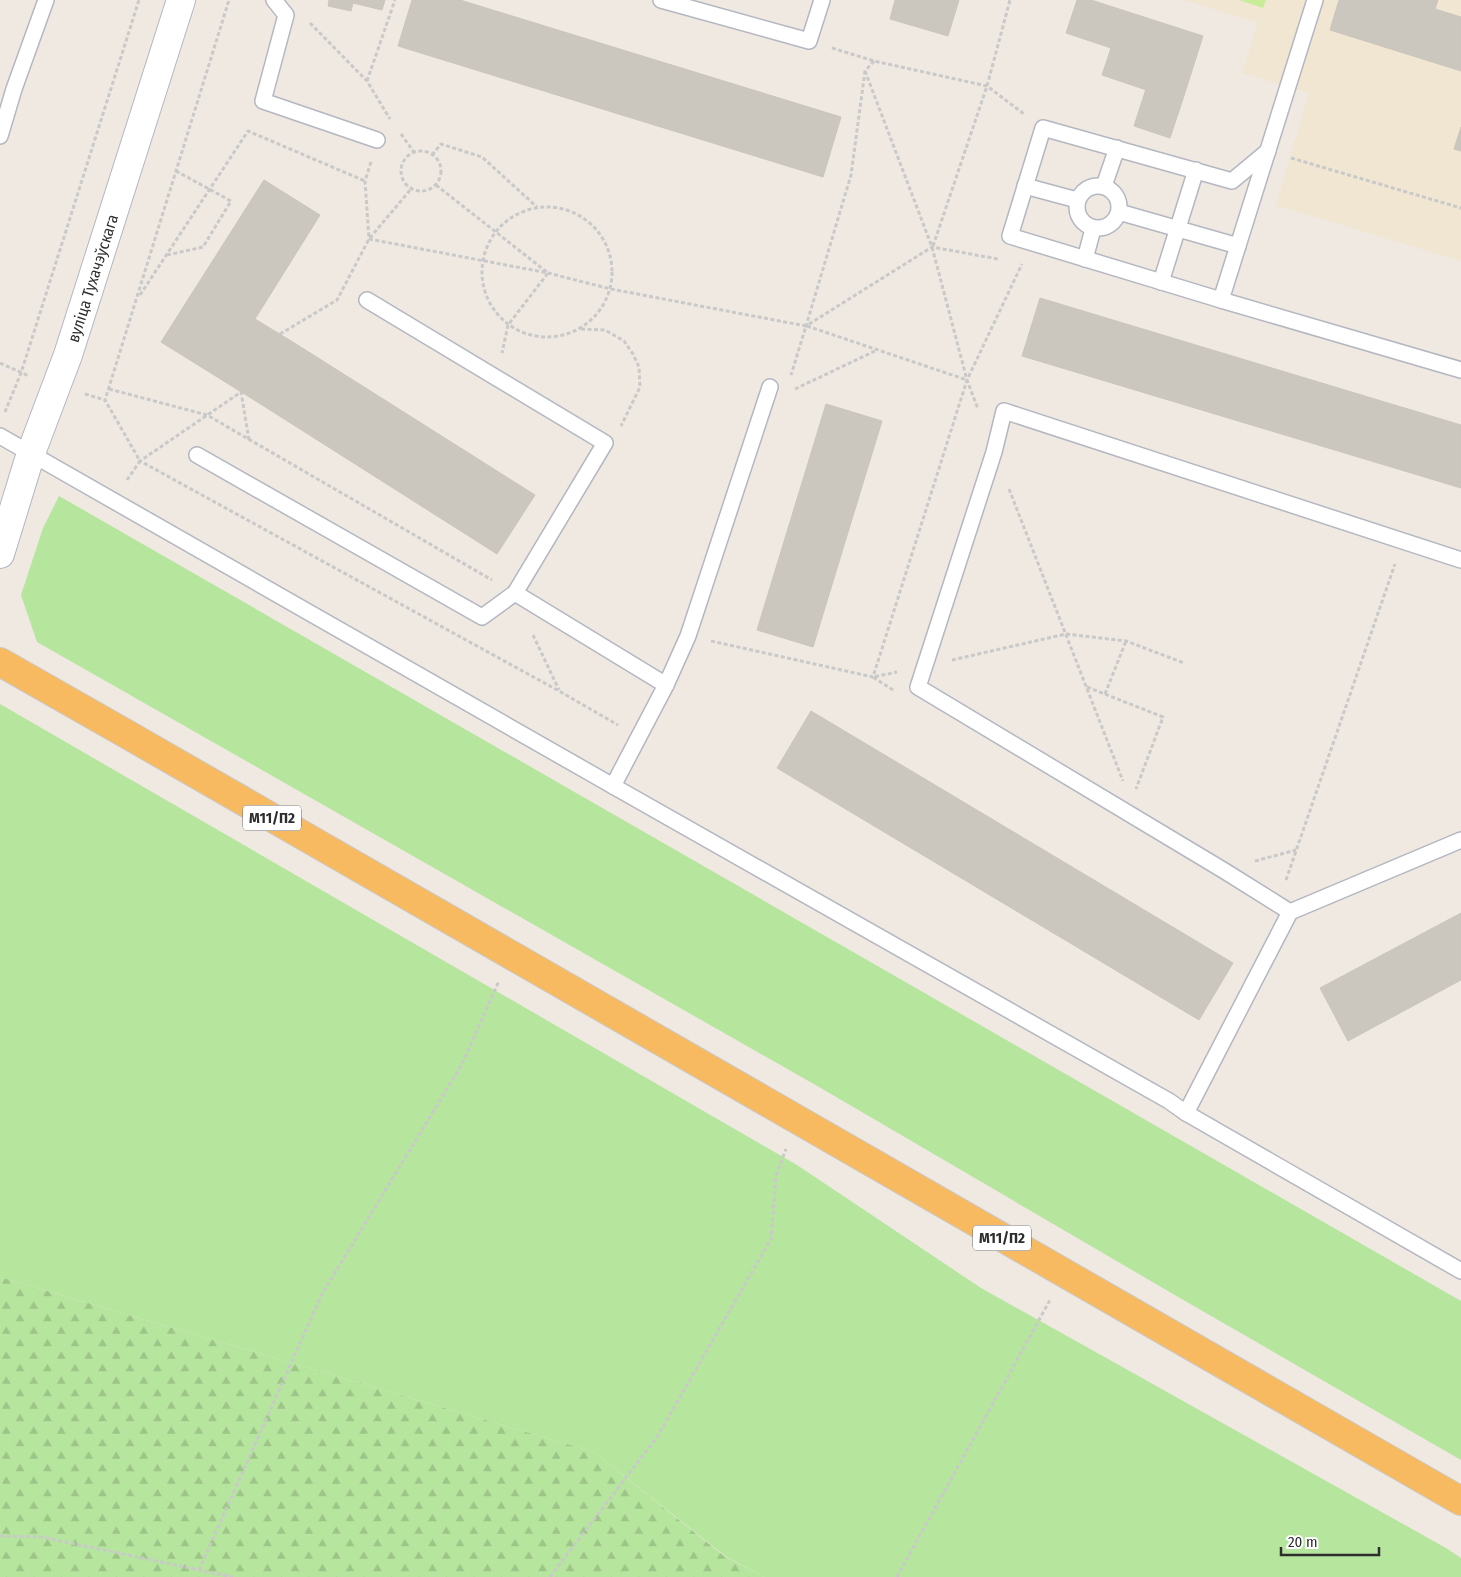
<svg xmlns="http://www.w3.org/2000/svg" width="1461" height="1577" font-family="'Fira Sans Condensed',sans-serif">
<defs>
<pattern id="forest-firs" width="22" height="20" patternUnits="userSpaceOnUse" patternTransform="scale(1.25)"><rect width="22" height="20" fill="#b6e59e"/><path d="M5 1l3.5 6h-7zM16 11l3.5 6h-7z" fill="#9dc588"/></pattern>
</defs>
<rect width="100%" height="100%" fill="#efe9e1"/>
<!-- education -->
<path fill="#f0e6d1" d="M1184,0H1461V261L1276,205L1309,93L1242,73L1258,23Z"/>
<!-- grass -->
<g fill="#b6e59e">
<path d="M59,496L1461,1301V1460L1173,1294L819,1087L37,642L21,595L43,528Z"/>
<path d="M0,704L797,1165L981,1288L1446,1548L1461,1558V1577H764L725,1556L594,1452L0,1277Z"/>
</g>
<!-- forest -->
<path fill="url(#forest-firs)" d="M0,1277L594,1452L724,1556L764,1577H0Z"/>
<!-- pitch -->
<path fill="#c9ec9a" d="M1239,0H1266L1263,8Z"/>
<!-- building -->
<g fill="#cbc7bf" stroke="#cbc5ba">
<path d="M329,0H385L382,10L353,3L351,11L328,6Z"/>
<path d="M412,0H460L841,117L823,177L398,46Z"/>
<path d="M895,0H959L948,36L890,19Z"/>
<path d="M1077,0H1091L1203,36L1182,102L1102,75L1111,48L1066,33Z"/>
<path d="M1339,0H1438L1435,9L1461,17V71L1330,30Z"/>
<path d="M1146,89L1182,102L1170,138L1134,126Z"/>
<path d="M1461,127V151L1454,149Z"/>
<path d="M264,180L320,215L255,319L296,344L259,403L161,342Z"/>
<path d="M1040,298L1461,425V488L1022,356Z"/>
<path d="M296,344L535,495L497,554L259,403Z"/>
<path d="M826,404L882,421L813,647L757,630Z"/>
<path d="M811,711L1233,963L1199,1020L777,768Z"/>
<path d="M1461,913V980L1348,1041L1320,988Z"/>
</g>
<g fill="none" stroke-linecap="round" stroke-linejoin="round">
<!-- service casing -->
<g stroke="#b4b7c1" stroke-width="18">
<g id="service">
<path d="M274,0L286,15L263,101L377,140"/>
<path d="M661,0L809,41L822,0"/>
<path d="M1315,0L1221,300L1461,370"/>
<path d="M0,136L14,89L46,0"/>
<circle cx="1098" cy="207" r="21"/>
<path d="M1025,186L1077,200"/>
<path d="M1104,186L1117,148"/>
<path d="M1119,212L1238,246"/>
<path d="M1085,259L1093,229"/>
<path d="M1161,282L1196,170"/>
<path d="M1221,300L1010,236L1043,128L1232,181L1268,151"/>
<path d="M0,436L613,786L1169,1101L1186,1113L1461,1271"/>
<path d="M197,455L482,617L515,593L605,443L367,300"/>
<path d="M515,593L666,685"/>
<path d="M613,786L666,685L688,636L770,387"/>
<path d="M1290,912L1223,870L918,687L994,452L1004,411L1461,560"/>
<path d="M1186,1113L1290,912L1461,840"/>
</g>
</g>
<!-- tertiary casing -->
<g stroke="#b4b7c1" stroke-width="30">
<g id="tertiary">
<path id="s1" d="M0,554L31,453L68,355L181,0"/>
</g>
</g>
<!-- trunk casing -->
<g stroke="#c9c9c9" stroke-width="30">
<path id="trunk" d="M0,662L130,736L1461,1501"/>
</g>
<!-- path -->
<g stroke="#c9c9c9" stroke-width="3" stroke-dasharray="4 2.5" stroke-linecap="butt">
<path d="M310,23L367,81L390,119"/>
<path d="M832,48L874,61L987,86L1024,114"/>
<path d="M874,61L865,71L851,175L806,326L932,247L998,259"/>
<path d="M865,71L932,247L967,380L978,409"/>
<path d="M367,81L395,0"/>
<path d="M401,134L414,152"/>
<circle cx="421" cy="171" r="20"/>
<path d="M432,155L441,144L482,157L537,207"/>
<path d="M1291,158L1461,208"/>
<path d="M371,162L365,181L369,239L548,273L611,289L806,326L791,375"/>
<path d="M436,185L548,273L508,325L502,353"/>
<circle cx="547" cy="272" r="65"/>
<path d="M933,246L987,86L1010,0"/>
<path d="M167,255L203,247L231,201L176,171"/>
<path d="M140,295L248,131L365,181"/>
<path d="M807,326L967,380"/>
<path d="M581,329L605,330L624,341L633,354L639,367L640,387L621,426"/>
<path d="M280,334L337,300L369,239L411,189"/>
<path d="M0,363L29,376"/>
<path d="M109,389L207,415L492,580"/>
<path d="M795,389L877,350"/>
<path d="M85,394L105,400"/>
<path d="M5,412L21,373L139,0"/>
<path d="M249,440L241,392L140,461L559,691L618,725"/>
<path d="M127,480L140,461L105,400L229,0"/>
<path d="M1009,489L1123,781"/>
<path d="M533,635L559,690"/>
<path d="M711,641L873,677L967,380L1022,264"/>
<path d="M952,660L1066,634L1126,641L1184,663"/>
<path d="M1087,687L1163,717L1136,789"/>
<path d="M893,690L873,677L897,672"/>
<path d="M1105,694L1126,641"/>
<path d="M1255,861L1296,850"/>
<path d="M1286,880L1395,564"/>
<path d="M0,1536L42,1537L233,1577"/>
<path d="M199,1570L322,1294L461,1066L499,981"/>
<path d="M550,1577L657,1437L771,1239L776,1176L786,1149"/>
<path d="M897,1577L1050,1300"/>
</g>
<!-- service -->
<use href="#service" stroke="#fff" stroke-width="15"/>
<!-- tertiary -->
<use href="#tertiary" stroke="#fff" stroke-width="28"/>
<!-- trunk -->
<use href="#trunk" stroke="#f8ba60" stroke-width="28"/>
</g>
<g text-anchor="middle" stroke-width="4" stroke-linejoin="round" paint-order="stroke">
<!-- shield labels -->
<g fill="#fff" stroke="#6d6d6d" stroke-width="1">
<rect x="243" y="805.5" width="58" height="25" rx="4"/>
<rect x="973" y="1225.5" width="58" height="25" rx="4"/>
</g>
<g font-size="15" font-weight="bold" fill="#2e2e2e">
<text x="272" y="823">М11/П2</text>
<text x="1002" y="1243">М11/П2</text>
</g>
<!-- street labels -->
<g font-size="16" fill="#2e2e2e" stroke="#fff">
<text dy="6" stroke="none"><textPath href="#s1" startOffset="291">вуліца Тухачэўскага</textPath></text>
</g>
</g>
<!-- scale -->
<path d="M1281 1547v8h98v-8" fill="none" stroke="#2e2e2e" stroke-width="2.5"/>
<text x="1288" y="1547" font-size="15" fill="#2e2e2e" stroke="#ffffff" stroke-width="4" paint-order="stroke">20 m</text>
</svg>
